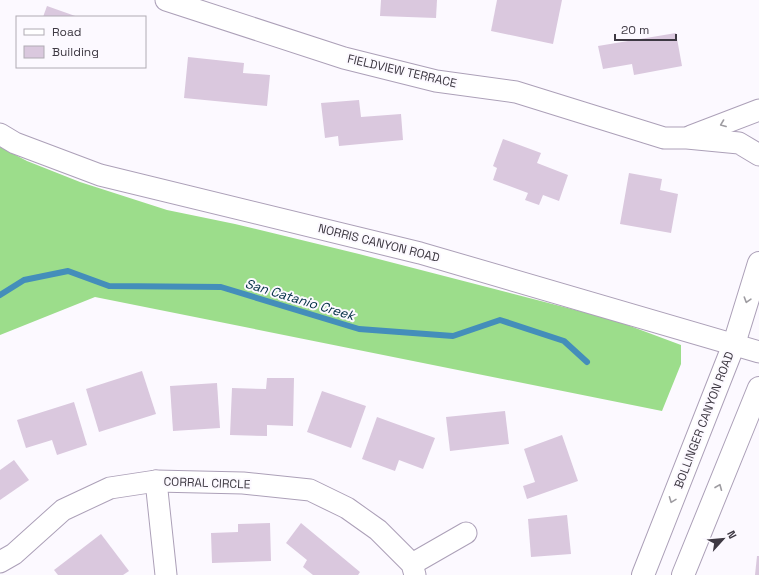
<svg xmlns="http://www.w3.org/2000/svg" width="759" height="575" font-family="'Space Grotesk',sans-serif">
<rect width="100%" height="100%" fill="#fcf9ff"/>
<!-- forest -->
<path fill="#9cdd8b" d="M0,147L27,161L80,182L167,210L235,224L359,254L614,320L681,345V364L662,411L95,297L0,335Z"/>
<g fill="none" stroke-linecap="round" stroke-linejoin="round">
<!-- stream -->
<path stroke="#448eba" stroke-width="6" d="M0,295L24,280L68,271L109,286L221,287L359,329L453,336L500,320L564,341L587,362"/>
</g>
<!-- building -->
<g fill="#dac8de">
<path d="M381,0H437L436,18L380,16Z"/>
<path d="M497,0H562L553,44L491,31Z"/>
<path d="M47,6L78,17H43Z"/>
<path d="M676,33L682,66L634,75L632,64L603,69L598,46Z"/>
<path d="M188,57L244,63L243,73L270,75L267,106L184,98Z"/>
<path d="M359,100L361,117L401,114L403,140L339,146L338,136L325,138L321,103Z"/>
<path d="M503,139L541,153L537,163L568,175L559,201L543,195L539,205L525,200L528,193L493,180L497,168L493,166Z"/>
<path d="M629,173L662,179L660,190L678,194L671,233L620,224Z"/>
<path d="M142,371L156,414L99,432L86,389Z"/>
<path d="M267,378H294L293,426L267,425V436L230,435L232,388L266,389Z"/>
<path d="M217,383L220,428L173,431L170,386Z"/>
<path d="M322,391L366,406L351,448L307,432Z"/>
<path d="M74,402L87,445L57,455L52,440L26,448L17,420Z"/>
<path d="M505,411L509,444L450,451L446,417Z"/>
<path d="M377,417L435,438L423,469L399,460L395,471L362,459Z"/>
<path d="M562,435L578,481L527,499L523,486L535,482L524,449Z"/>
<path d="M14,460L29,480L0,500V470Z"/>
<path d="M567,515L571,554L531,557L528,519Z"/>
<path d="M270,523L271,561L212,563L211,533L238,532V524Z"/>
<path d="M301,523L360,572L358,575H313L303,567L307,560L286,543Z"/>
<path d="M101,534L129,571L123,575H58L54,570Z"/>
<path d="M757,556H759V575H755Z"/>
</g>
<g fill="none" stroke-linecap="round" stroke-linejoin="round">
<!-- minor casing -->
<g stroke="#aca0b8" stroke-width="23">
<g id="minor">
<path d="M166,0L344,58L436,81L516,92L664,138H687L739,143L759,155"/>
<path d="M0,134L15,143L100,175L420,253L759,352"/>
<path d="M691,136L759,110"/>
<path d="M156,481L166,575"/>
<path d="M0,562L14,554L63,510L110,488L156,481L243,483L310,490L347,508L378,530L412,564L415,575"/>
<path d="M412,564L466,533"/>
</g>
</g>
<!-- major casing -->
<g stroke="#aca0b8" stroke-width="24">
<g id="major">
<path d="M643,575L734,344L759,263"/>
<path d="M683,575L759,388"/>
</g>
</g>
<!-- minor -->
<use href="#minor" stroke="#fff" stroke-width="21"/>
<!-- major -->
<use href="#major" stroke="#fff" stroke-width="22"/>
</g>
<!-- one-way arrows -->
<defs><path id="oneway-chevron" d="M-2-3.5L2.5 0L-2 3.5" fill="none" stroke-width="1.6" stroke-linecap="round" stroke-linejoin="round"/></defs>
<g stroke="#9e9ca1">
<use href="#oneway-chevron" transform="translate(723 124) rotate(159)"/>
<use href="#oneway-chevron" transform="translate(747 300) rotate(107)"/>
<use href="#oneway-chevron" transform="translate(719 487) rotate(-68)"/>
<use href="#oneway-chevron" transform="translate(672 500) rotate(111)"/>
</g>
<g text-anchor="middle" stroke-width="4" stroke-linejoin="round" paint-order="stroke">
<!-- street labels -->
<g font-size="12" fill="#3e3943" stroke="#fcf9ff">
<text transform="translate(402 71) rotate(13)" y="4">FIELDVIEW TERRACE</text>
<text transform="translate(379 243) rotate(14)" y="4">NORRIS CANYON ROAD</text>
<text transform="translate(704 420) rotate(-69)" y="4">BOLLINGER CANYON ROAD</text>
<text transform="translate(207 483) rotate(2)" y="4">CORRAL CIRCLE</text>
</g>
<!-- water labels -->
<g font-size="13" font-style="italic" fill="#002d44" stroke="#fcf9ff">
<text transform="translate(300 299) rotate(17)" y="5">San Catanio Creek</text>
</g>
</g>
<!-- legend -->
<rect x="16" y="16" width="130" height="52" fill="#fcf9ff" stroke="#b0acb4"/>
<rect x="24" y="29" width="20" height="6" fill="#ffffff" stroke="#b0acb4"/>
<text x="52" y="36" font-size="12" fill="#3e3943">Road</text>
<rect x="24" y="46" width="20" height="12" fill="#dac8de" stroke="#b0acb4"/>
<text x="52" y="56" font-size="12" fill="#3e3943">Building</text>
<!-- north arrow -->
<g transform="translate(723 539) rotate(63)" stroke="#fcf9ff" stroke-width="3" paint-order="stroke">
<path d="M0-3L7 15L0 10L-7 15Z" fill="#3e3943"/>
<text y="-6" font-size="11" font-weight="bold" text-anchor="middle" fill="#3e3943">N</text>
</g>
<!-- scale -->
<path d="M615 34v6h61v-6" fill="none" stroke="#3e3943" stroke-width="2"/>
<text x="621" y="34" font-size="12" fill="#3e3943" stroke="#fcf9ff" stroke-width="3" paint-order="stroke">20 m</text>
</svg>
